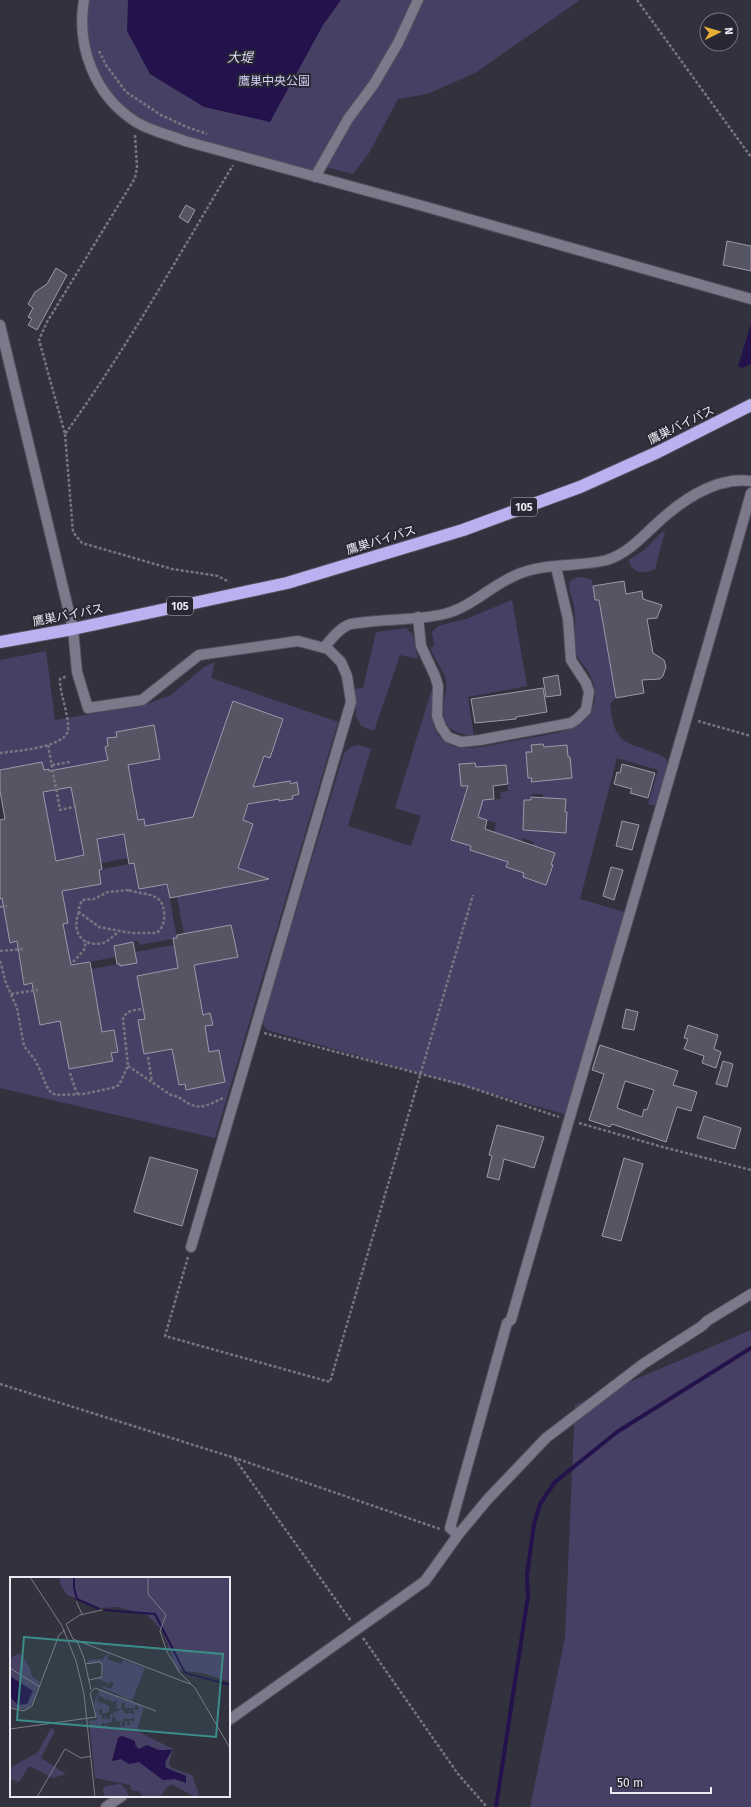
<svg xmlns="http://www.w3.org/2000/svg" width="751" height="1807" font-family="'Fira Sans','Noto Sans JP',sans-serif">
<rect width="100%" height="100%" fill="#32313e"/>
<!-- green -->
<g fill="#474065" fill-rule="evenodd">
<path d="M84,0H580L475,73L427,94L398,99L369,153L353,174L322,166L315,177L153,129L115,105L85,52Z"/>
<path d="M662,532H665L655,569C644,574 631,574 629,560L645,549Z"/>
<path d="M578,577H582L592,580L595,600H599L616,698L610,704C612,715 612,730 622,739C631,747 663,753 667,760C667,761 667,766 667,766L656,806L648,804L658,770L617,758L580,899L624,912L567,1115L267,1030L262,1023L344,753C355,742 358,745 371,749L348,826L411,846L421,816L395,808L431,692L435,693C427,720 434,747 467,748C484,748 501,743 518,740C538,736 579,733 590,714C599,698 595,682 586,668C582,664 578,658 576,653C573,638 577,622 574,607C573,598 567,589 570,581ZM543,744L544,747L567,745L568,757L570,758L572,778L548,780L547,776L528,778L526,753L532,752V745ZM475,763L476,767L506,765L508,791L500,792L501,799L477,800L467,792V786H461L459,764ZM531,794H543V798L566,799L565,812H567L566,833L542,831V827L523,825L524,800H531ZM462,807L477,817L496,823L494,832L503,835L501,842H499L494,858L470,850L471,846L452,840ZM523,838L534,842L533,845L555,853L551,865L553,866L546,885L523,877L524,873L506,867L514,843L520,845Z"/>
<path d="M512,600L527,686L468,697L474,736C456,734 443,729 443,709C443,698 448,693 446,681C443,669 434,659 430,647L434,646L432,632L438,626L466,619Z"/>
<path d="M406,628L413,635L418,659L400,655L374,731L361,726L356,716L355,689L363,688L376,632Z"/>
<path d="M46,651L55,720L144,705L171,695L204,667L215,662L211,678L338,722L215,1138L0,1088V899L38,892L10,943L55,935L52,946L18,952L24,985L69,977L34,995L40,1025L82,1017L85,1033L63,1037L69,1069L113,1061L111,1053L118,1051L114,1030L93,1034L91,969L120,964L137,963L135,952L185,943L188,959L177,961L178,968L137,976L143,1007L175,1002L183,1012L138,1020L144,1054L180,1048L181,1061L175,1063L179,1085L185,1084L186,1090L225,1082L219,1050L197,1054L205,1026L213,1025L210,1013L203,1015L193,962L202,960L203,964L237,957L231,925L184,934L177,897L268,879L238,868L253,824L243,820L248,804L279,799V801L293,799L292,796L299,794L297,783L291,784L290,781L276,783L252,792L264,756L270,758L283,719L233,701L193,817L145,826L144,819L138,820L130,774L118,766L160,759L154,725L116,732L117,737L107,739L108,746L106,747L108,763L99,762L68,768L124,834L128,858L101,863L99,853L56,861L46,810L32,794L53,790L49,769L44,770L42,762L0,770V660Z"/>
<path d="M134,863L139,889L167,884L177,938L139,945L138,941L114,946L116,957L71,965L63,924L68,923L62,891L101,884L99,870Z"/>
<path d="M751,1330V1807H530L565,1638L575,1405Z"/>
</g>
<!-- water -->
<g fill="#24124c">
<path d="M128,0H341L323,25L270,122L204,107L150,74L127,31Z"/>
<path d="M751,324V364L742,368L738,366Z"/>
</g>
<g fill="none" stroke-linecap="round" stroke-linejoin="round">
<!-- stream -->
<path stroke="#24124c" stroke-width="4" d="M496,1807L528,1596L527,1575L534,1524L540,1504L555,1482L617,1432L751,1348"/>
</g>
<!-- building -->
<g fill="#565564" stroke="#9c9aaa" fill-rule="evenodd">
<path d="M186,205L195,210L188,223L179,217Z"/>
<path d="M727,241L751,246V271L723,265Z"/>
<path d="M56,268L67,275L37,330L28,325L32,319L28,317L33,308L28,304L35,292L47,284Z"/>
<path d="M624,581L626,594L642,591L643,599L662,605L657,618L647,619L653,653L664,660L666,667L663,676L660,679L642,680L644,693L616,698L599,600H595L593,586Z"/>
<path d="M558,675L561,695L546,697L543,678Z"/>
<path d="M543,688L547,712L516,717V719L475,723L471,699Z"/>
<path d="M233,701L283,719L270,758L264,756L253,787L290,781L291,784L297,782L299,794L292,796L293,799L279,801V799L248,804L243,820L253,824L238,868L269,879L170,898L167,884L139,889L134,863L129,864L124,834L97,839L102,869L99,870L101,884L62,891L68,923L63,924L71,965L90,962L102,1032L114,1030L118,1052L111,1053L113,1061L69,1069L60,1021L40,1025L32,983L24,985L17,941L10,943L2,898L0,899V820L5,819L0,791V770L42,762L44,770L49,769V771L108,760L105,747L108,746L107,738L117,737L116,732L154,725L160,759L128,765L138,820L144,819L145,826L193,817ZM71,787L84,855L56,861L43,792Z"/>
<path d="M543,744L544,747L567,745L568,757H570L572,778L531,782L532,778H528L526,752H532L531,745Z"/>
<path d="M475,763L476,767L506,765L508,784L493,786L494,799L483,800L478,817L487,820L485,829L555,853L551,865H553L546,885L523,877L524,873L506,867L508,862L470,850L471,846L451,840L468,786H461L459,764Z"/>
<path d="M622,764L655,773L648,798L630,793L632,789L614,784L617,772L620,773Z"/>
<path d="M531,797L566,799L565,812H567L566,833L523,830L524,800H531Z"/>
<path d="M622,821L639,825L632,850L616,846Z"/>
<path d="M611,867L623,870L614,900L603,896Z"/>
<path d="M231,925L238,957L194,965L203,1015L210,1013L213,1025L205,1026L209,1052L219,1050L225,1082L186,1090L185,1084L179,1085L172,1049L144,1054L138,1020L145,1019L137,976L178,968L173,938H177V935Z"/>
<path d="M133,942L137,963L120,966V964H117L114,946Z"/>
<path d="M626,1009L638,1012L634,1030L622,1028Z"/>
<path d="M688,1025L718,1035L714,1049L721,1052L716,1068L702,1063L704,1056L684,1049L688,1039L684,1038Z"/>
<path d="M600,1045L678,1071L673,1085L697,1092L691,1111L677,1107L666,1142L612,1124L610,1127L589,1120L604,1074L592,1070ZM625,1081L654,1090L647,1110L644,1109L642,1117L617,1108Z"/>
<path d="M723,1061L733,1064L727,1087L716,1084Z"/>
<path d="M704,1116L741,1128L735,1149L697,1138Z"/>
<path d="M497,1125L544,1137L534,1168L504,1159L499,1180L487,1177L492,1156L489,1155Z"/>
<path d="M150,1157L198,1170L182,1226L134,1212Z"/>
<path d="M624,1158L643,1164L621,1241L602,1236Z"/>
</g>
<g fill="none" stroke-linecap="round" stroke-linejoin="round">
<!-- minor casing -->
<g stroke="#504f5b" stroke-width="12">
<g id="minor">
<path d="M84,0C76,47 95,96 136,122C151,131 169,135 185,141L423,206L751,299"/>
<path d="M315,177L348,119L374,84L398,43L418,0"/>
<path d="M0,325L73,629L77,672L88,708L142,700L199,655L298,641L328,649L341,662L347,676L351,702L191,1247"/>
<path d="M418,617L421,646L435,676L438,686L437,716L441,727L448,737L461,742L480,740L571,723L577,719L586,710L589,692L586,683L571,660L568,619L556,567"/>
<path d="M324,648C331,639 338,630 348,625C353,623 360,623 366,622C391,619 419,620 444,614C473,607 493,583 521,573C547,563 579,567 607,560C626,554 639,540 653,527C678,503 715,476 751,481"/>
<path d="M458,1535L450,1528L507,1323L511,1320C590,1044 674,769 751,493"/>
<path d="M229,1720L425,1581L458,1535L487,1500L546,1438L643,1364L702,1326L707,1321L751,1294"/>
<path d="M106,1807L122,1796"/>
</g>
</g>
<!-- highway casing -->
<g stroke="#504f5b" stroke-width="14">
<path id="highway" d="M0,642L73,629L287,583L463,530L580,487L658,452L751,405"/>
</g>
<!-- path -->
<g stroke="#767580" stroke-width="2.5" stroke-dasharray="3 2" stroke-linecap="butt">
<path d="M637,0L751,157"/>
<path d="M99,51L106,65L126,92L161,115L187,127L207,134"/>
<path d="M135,135L137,167L135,178L47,322L39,340L65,434C127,348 179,255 233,165"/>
<path d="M65,434L73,532L82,543L172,569L218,576L229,582"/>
<path d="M698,721L751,736"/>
<path d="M48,745L60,810L77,806"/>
<path d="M0,753C15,751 63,748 68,731C69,726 67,717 66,712C64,701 60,691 60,679L67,676"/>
<path d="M52,765L70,762"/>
<path d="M129,890C144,896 163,891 164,913C165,921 163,927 157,933H131L99,927L79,912V908L82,900L94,899L108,892Z"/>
<path d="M0,907L7,906"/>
<path d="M79,912C71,930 81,948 103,943C109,941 113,936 118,932"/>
<path d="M0,951L23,949"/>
<path d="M0,961L6,983L17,1008L24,1046L35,1060L41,1072L46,1085L51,1093L57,1095L83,1094L112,1088L119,1085L128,1066L123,1019C126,1010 135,1010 143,1009"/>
<path d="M73,962L84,950L86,941"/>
<path d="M11,994L38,990"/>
<path d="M264,1033L463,1085L559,1117"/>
<path d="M148,1057L152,1082"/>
<path d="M128,1066L171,1095C180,1096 184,1102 192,1105C202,1110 214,1102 223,1098"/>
<path d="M70,1073L76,1091L78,1094"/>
<path d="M579,1123L659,1146L751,1170"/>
<path d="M188,1257L165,1336L330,1382L473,895"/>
<path d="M0,1384L235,1458L440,1529"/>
<path d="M235,1459L351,1621"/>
<path d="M363,1638L458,1774L487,1807"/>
</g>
<!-- minor -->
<use href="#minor" stroke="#7b798a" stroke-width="10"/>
<!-- highway -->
<use href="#highway" stroke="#bab1f1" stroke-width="12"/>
</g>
<g text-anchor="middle" stroke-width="4" stroke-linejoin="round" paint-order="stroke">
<!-- shield labels -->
<g fill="#282734" stroke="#b0b0ba" stroke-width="1">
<rect x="511" y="498" width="26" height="18" rx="3"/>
<rect x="167" y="597" width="26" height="18" rx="3"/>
</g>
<g font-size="11" font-weight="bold" fill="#ebeaf3">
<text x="524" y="511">105</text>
<text x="180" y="610">105</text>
</g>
<!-- park labels -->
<g font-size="12" fill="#d1cdf3" stroke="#282734">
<text x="274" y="85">鷹巣中央公園</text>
</g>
<!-- street labels -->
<g font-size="12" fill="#ebeaf3" stroke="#282734">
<text transform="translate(681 425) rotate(-26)" y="4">鷹巣バイパス</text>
<text transform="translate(381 540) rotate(-17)" y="4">鷹巣バイパス</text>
<text transform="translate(68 615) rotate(-11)" y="4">鷹巣バイパス</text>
</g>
<!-- water labels -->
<g font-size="13" font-style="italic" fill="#dedcef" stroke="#282734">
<text x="240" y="62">大堤</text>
</g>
</g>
<!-- overview -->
<g transform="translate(10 1577)">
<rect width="220" height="220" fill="#32313e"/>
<path d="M50,0H220V105L192,96L167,93L152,53L137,38L108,30L91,31L57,18L50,7ZM10,76L20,91L22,100L30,105L24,124L17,133L0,131V81ZM97,77L102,78H98L97,82L111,87L113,83L135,91L122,124L93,111V109L101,112L104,106L101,104L100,107L87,102L94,99L91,85L76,86L79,83L93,82ZM90,112L134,130L127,154L163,172L159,187L162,191L182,198L189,217L185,220L163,208L158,209L150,220H134L128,214H122L120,208L85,201L79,144L87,143L84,126ZM97,117L98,123L105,125L106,122L107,132L112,131L111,126H115V131H125V129H128V133L123,132L124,137H121L120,132L119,136L116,137L112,131L114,142H122L124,140L125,145L120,143V148H117V144H115V149L112,150V145H110L111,150L107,151L106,146V152H102V147L101,152H97V147L92,150V145L95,147L102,145L103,137H100V142H97L95,137V142H92V138L89,137V133L92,132V137L99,135V129L87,124L89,118L97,123ZM110,159L123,163L129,172L137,168L151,174L161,172L162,174L155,185L156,191L176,199V206L165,202L153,203L129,185L119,187L111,182L102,184ZM112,132L114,144H106L103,136ZM41,151L45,154L31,181L56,197L43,201L19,189L9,205L0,202V191L28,175ZM110,207L116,212L119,220H94L93,212L96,209Z" fill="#474065" fill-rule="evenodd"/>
<path d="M0,99L23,114L17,127L8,128L0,120ZM112,159L125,164V169L129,172L137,168L148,173H162L155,185L156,191L176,199V206L165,202L153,203L129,185L119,187L111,182L102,184L108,161Z" fill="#24124c"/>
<path fill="none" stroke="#24124c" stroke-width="2" d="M64,0V11L67,22L89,32M94,33L145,37L175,96L220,108"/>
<path fill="none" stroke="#7c7b86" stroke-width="1" d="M20,0L52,49L66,84L74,117L85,220M138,0V17L156,38L150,54L157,75L170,96L185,111L220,171M66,24L72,37M92,33L70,38L56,47L63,62L180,107M67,64L74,81L81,113M75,87L89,85L92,87V100L79,103M0,91L30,110M0,131L14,134L22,129L49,58L55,53M0,152L86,140L80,116L85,111L146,134M27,220L55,172L71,181L81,179"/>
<path fill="#3b8d89" fill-opacity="0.15" stroke="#3b8d89" stroke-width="2" d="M14,60L213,77L206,160L7,143Z"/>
<rect width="220" height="220" fill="none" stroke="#ebeaf3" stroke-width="2"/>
</g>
<!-- north arrow -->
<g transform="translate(719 32) rotate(85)"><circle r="19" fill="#282734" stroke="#767580"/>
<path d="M0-3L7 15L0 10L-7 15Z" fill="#e6ac36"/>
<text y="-6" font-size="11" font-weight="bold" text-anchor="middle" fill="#ebeaf3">N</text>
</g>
<!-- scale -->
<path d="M611 1787v6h100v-6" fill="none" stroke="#ebeaf3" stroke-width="2"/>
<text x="617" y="1787" font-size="12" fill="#ebeaf3" stroke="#282734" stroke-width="3" paint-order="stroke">50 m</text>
</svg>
